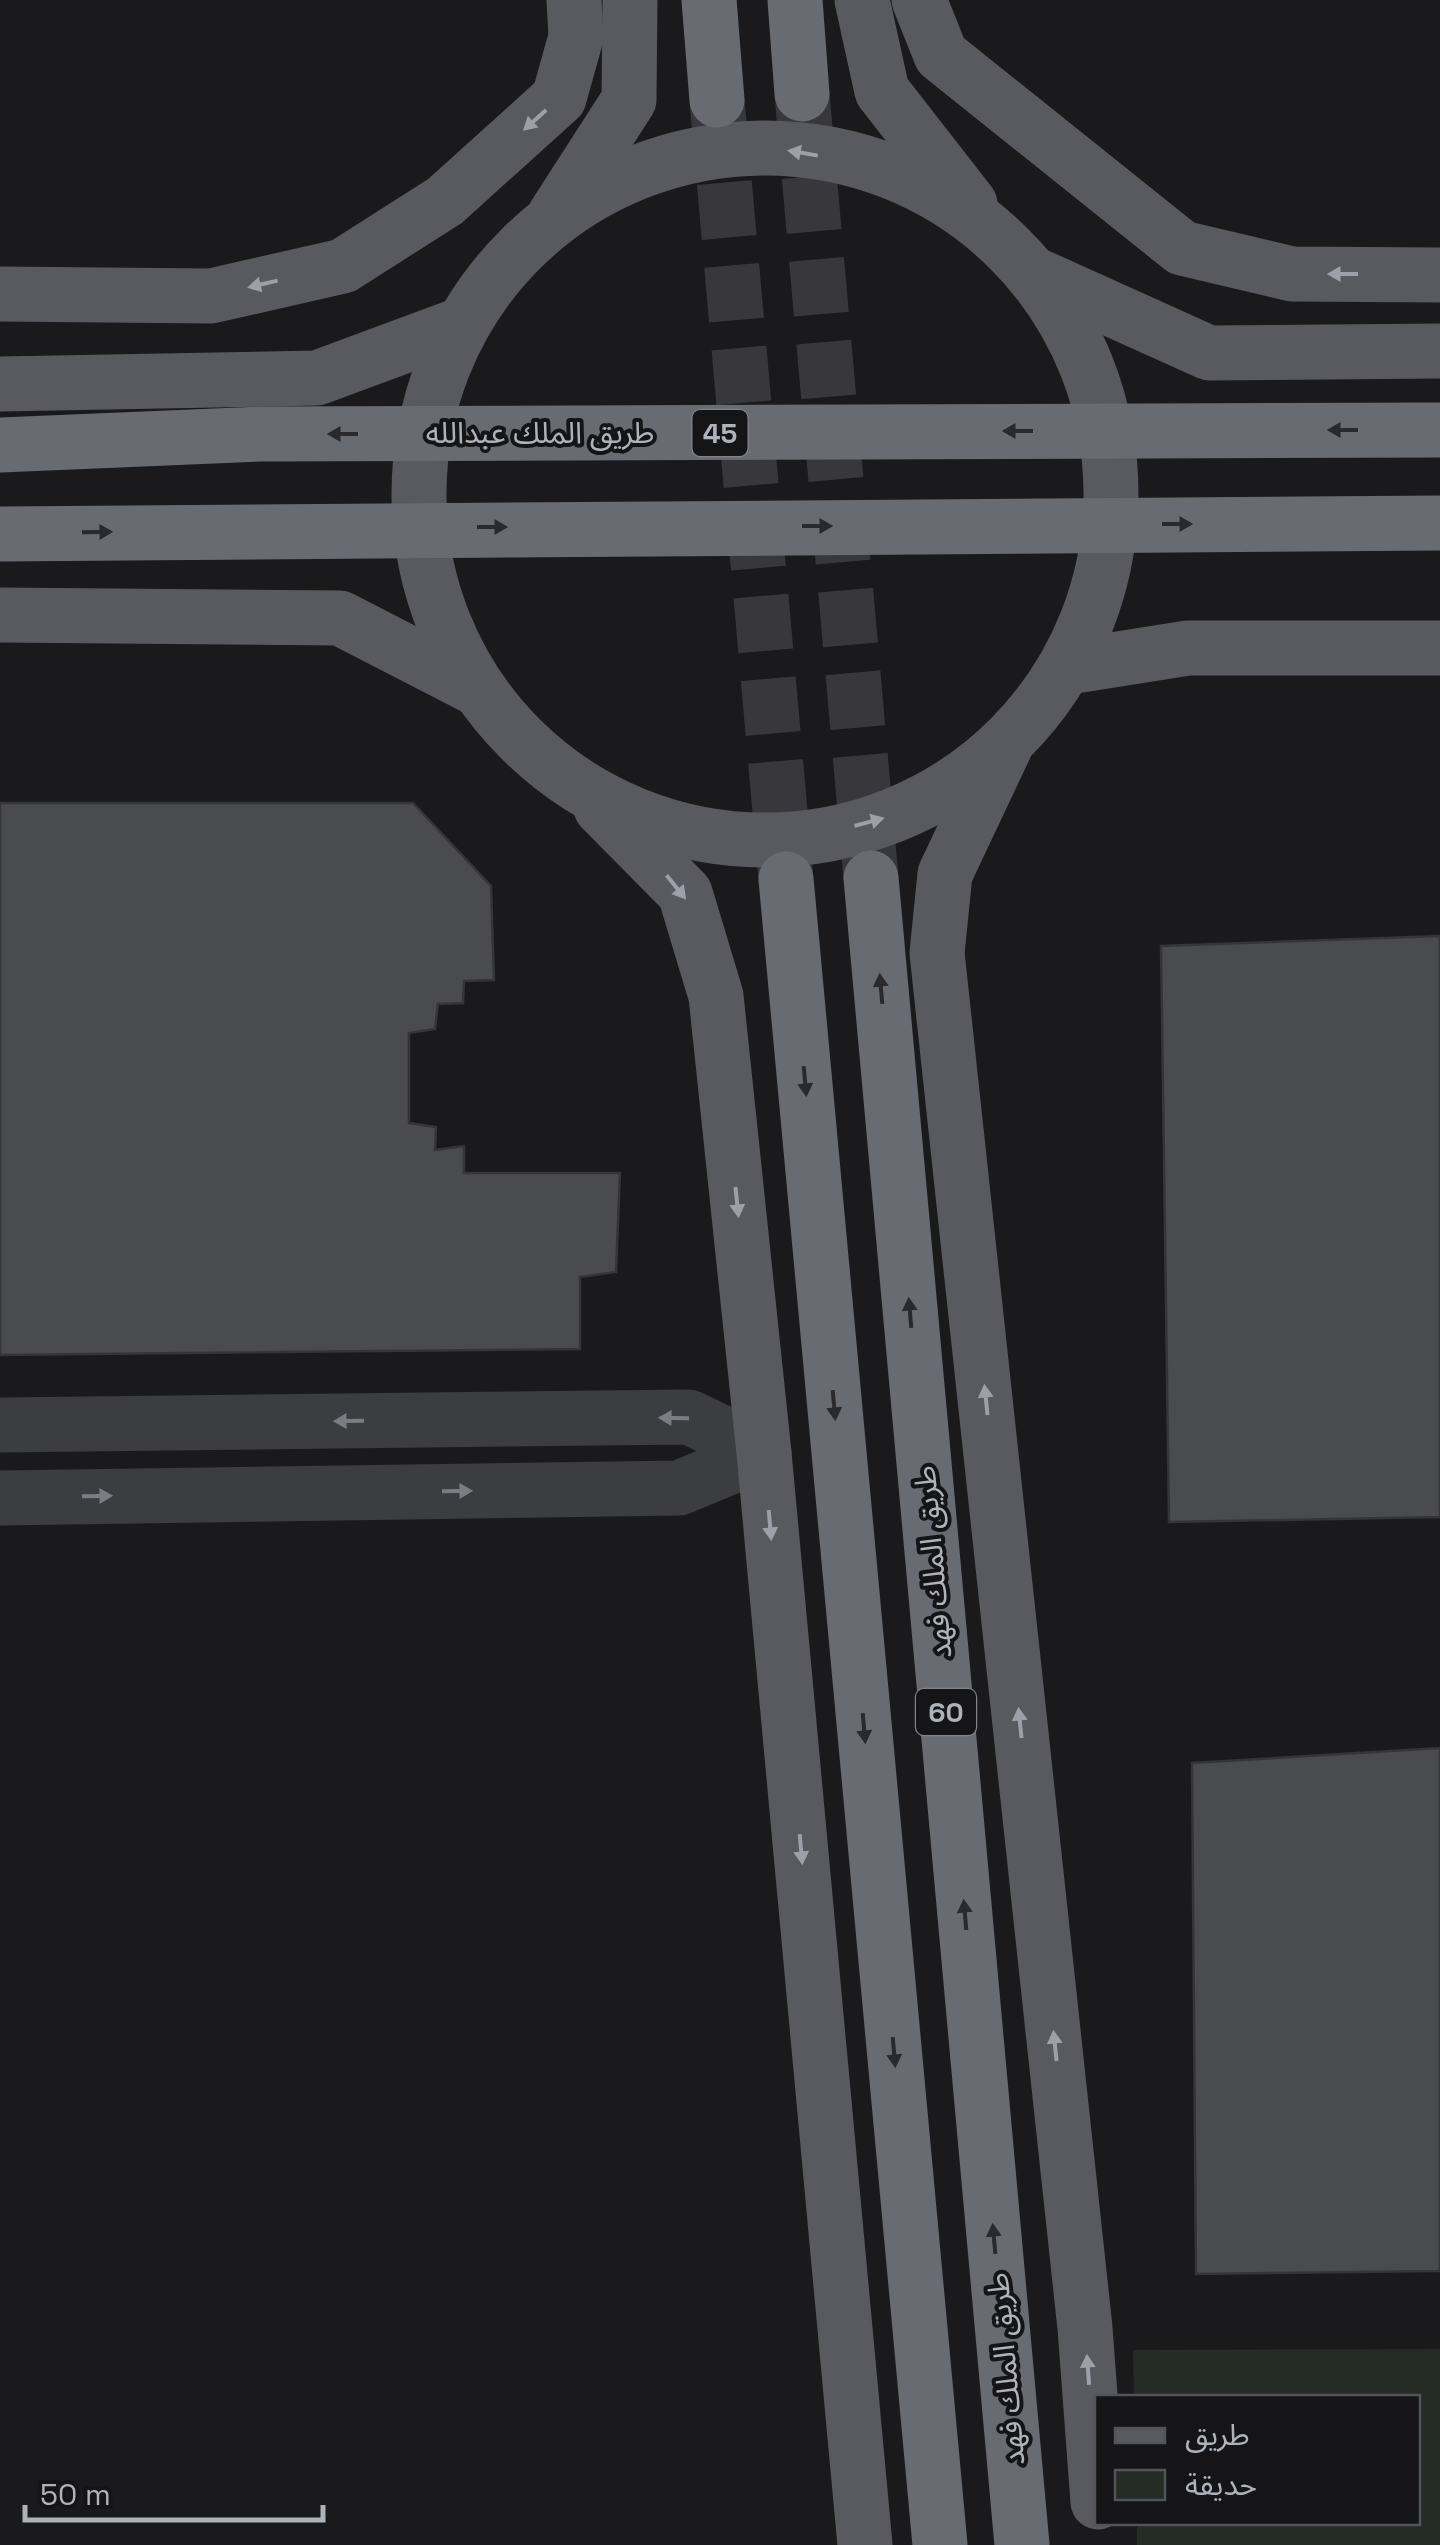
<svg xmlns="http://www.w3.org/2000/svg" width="1440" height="2545" font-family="'Space Grotesk','Noto Sans Arabic',sans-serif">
<rect width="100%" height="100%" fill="#1a1a1c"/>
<!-- green -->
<path fill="#252c26" d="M1440,2349V2545H1137V2523L1418,2522V2398L1134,2397L1133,2350Z"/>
<!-- building -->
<g fill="#4a4b4f" stroke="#353538" stroke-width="2.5">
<path d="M0,803H413L491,886L494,980L464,981L463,1003L438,1004L435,1029L409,1033V1123L436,1127L435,1150L464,1146V1173H620L616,1272L580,1277V1349L0,1355Z"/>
<path d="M1440,936V1517L1169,1522L1161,946Z"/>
<path d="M1440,1748V2271L1196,2274L1192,1763Z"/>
</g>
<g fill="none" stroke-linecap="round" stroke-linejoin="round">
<!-- highway-tunnel -->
<g stroke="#38383c" stroke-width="55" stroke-dasharray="55 28" stroke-linecap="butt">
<path d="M802,94L871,878"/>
<path d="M717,100L786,879"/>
</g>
<!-- minor -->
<g stroke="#3c3d41" stroke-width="55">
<path d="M0,1425L689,1417L764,1453"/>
<path d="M0,1498L679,1488L764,1453"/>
</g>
<!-- major -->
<g stroke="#585a60" stroke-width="55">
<path d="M862,0L882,91L970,204"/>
<path d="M919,0L941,55L1182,248L1292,274L1440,275"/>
<circle cx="765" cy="494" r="346"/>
<path d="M555,215L629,100L630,0"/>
<path d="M1038,276L1209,353L1440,351"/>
<path d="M0,294L211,296L343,266L445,201L559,98L576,37L574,0"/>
<path d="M0,384L317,378L460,325"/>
<path d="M0,615L340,618L476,688"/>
<path d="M1068,667L1188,648H1440"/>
<path d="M1005,747L945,874L937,953L1085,2328L1098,2502"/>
<path d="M601,808L685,893L716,996L764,1453L865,2545"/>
</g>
<!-- highway -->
<g stroke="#686b72" stroke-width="55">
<path d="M709,0L717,100"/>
<path d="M795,0L802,94"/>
<path d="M871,878L1022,2545"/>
<path d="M786,879L940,2545"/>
</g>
<!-- highway-bridge -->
<g stroke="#686b72" stroke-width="55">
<path d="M0,445L261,434L1440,430"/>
<path d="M0,534L1440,523"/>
</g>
</g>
<!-- one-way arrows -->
<defs><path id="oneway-solid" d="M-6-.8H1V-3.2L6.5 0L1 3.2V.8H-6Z" transform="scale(2.5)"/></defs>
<g fill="#9da0a9">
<use href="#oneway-solid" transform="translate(535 120) rotate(138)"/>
<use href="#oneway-solid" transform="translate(803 153) rotate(-170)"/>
<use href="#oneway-solid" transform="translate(1343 274) rotate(-180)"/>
<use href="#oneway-solid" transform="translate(263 284) rotate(167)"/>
<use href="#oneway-solid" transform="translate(869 822) rotate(-15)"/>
<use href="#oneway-solid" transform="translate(676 887) rotate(51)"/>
<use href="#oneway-solid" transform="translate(737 1202) rotate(84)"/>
<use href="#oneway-solid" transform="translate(986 1400) rotate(-96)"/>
<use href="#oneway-solid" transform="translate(770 1525) rotate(85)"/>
<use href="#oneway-solid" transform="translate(1020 1723) rotate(-96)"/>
<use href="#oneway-solid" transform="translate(801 1849) rotate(85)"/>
<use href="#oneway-solid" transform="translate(1055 2046) rotate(-96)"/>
<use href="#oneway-solid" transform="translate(1088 2370) rotate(-94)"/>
</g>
<g fill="#2a2a2e">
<use href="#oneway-solid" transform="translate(1343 430) rotate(180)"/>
<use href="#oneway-solid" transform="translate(1018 431) rotate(180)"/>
<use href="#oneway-solid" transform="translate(343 434) rotate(180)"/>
<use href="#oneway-solid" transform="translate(1177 524)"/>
<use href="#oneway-solid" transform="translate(817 526)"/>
<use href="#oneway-solid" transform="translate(492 527)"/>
<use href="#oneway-solid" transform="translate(97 532) rotate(-1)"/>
<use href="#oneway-solid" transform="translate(881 989) rotate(-95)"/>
<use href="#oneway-solid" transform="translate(805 1081) rotate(85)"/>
<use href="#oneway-solid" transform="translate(910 1313) rotate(-95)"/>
<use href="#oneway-solid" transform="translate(834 1405) rotate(85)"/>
<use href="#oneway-solid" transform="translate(864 1728) rotate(85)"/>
<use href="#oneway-solid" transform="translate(965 1915) rotate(-95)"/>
<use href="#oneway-solid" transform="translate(894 2052) rotate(85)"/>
<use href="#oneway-solid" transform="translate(994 2239) rotate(-95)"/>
</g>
<g fill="#7b7d84">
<use href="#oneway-solid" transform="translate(674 1418) rotate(-179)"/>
<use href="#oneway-solid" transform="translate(349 1421) rotate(179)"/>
<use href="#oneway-solid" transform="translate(457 1491) rotate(-1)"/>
<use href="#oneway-solid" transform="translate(97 1496) rotate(-1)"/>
</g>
<g text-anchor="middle" stroke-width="8" stroke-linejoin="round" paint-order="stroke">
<!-- shield labels -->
<g fill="#151517" stroke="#80838a" stroke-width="2.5">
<rect x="692.5" y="410" width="55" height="46" rx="8"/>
<rect x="916" y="1689" width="60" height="46" rx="8"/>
</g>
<g font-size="28" font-weight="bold" fill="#aeb2bb">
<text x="720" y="443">45</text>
<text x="946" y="1722">60</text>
</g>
<!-- street labels -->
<g font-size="30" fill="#aeb2bb" stroke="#151517">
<text x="540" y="443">طريق الملك عبدالله</text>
<text transform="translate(933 1562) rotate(-95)" y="10">طريق الملك فهد</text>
<text transform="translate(1006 2369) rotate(-95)" y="10">طريق الملك فهد</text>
</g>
</g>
<!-- legend -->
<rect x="1095" y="2395" width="325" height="130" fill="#151517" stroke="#525459" stroke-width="2.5"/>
<rect x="1115" y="2428" width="50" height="15" fill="#585a60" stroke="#525459" stroke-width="2.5"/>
<text x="1185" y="2445" font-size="30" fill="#aeb2bb">طريق</text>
<rect x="1115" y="2470" width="50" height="30" fill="#252c26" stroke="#525459" stroke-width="2.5"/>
<text x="1185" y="2495" font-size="30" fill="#aeb2bb">حديقة</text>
<!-- scale -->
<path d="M25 2505v15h298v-15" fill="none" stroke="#aeb2bb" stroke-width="5"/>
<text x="40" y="2505" font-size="30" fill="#aeb2bb" stroke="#151517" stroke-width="8" paint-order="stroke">50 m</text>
</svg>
